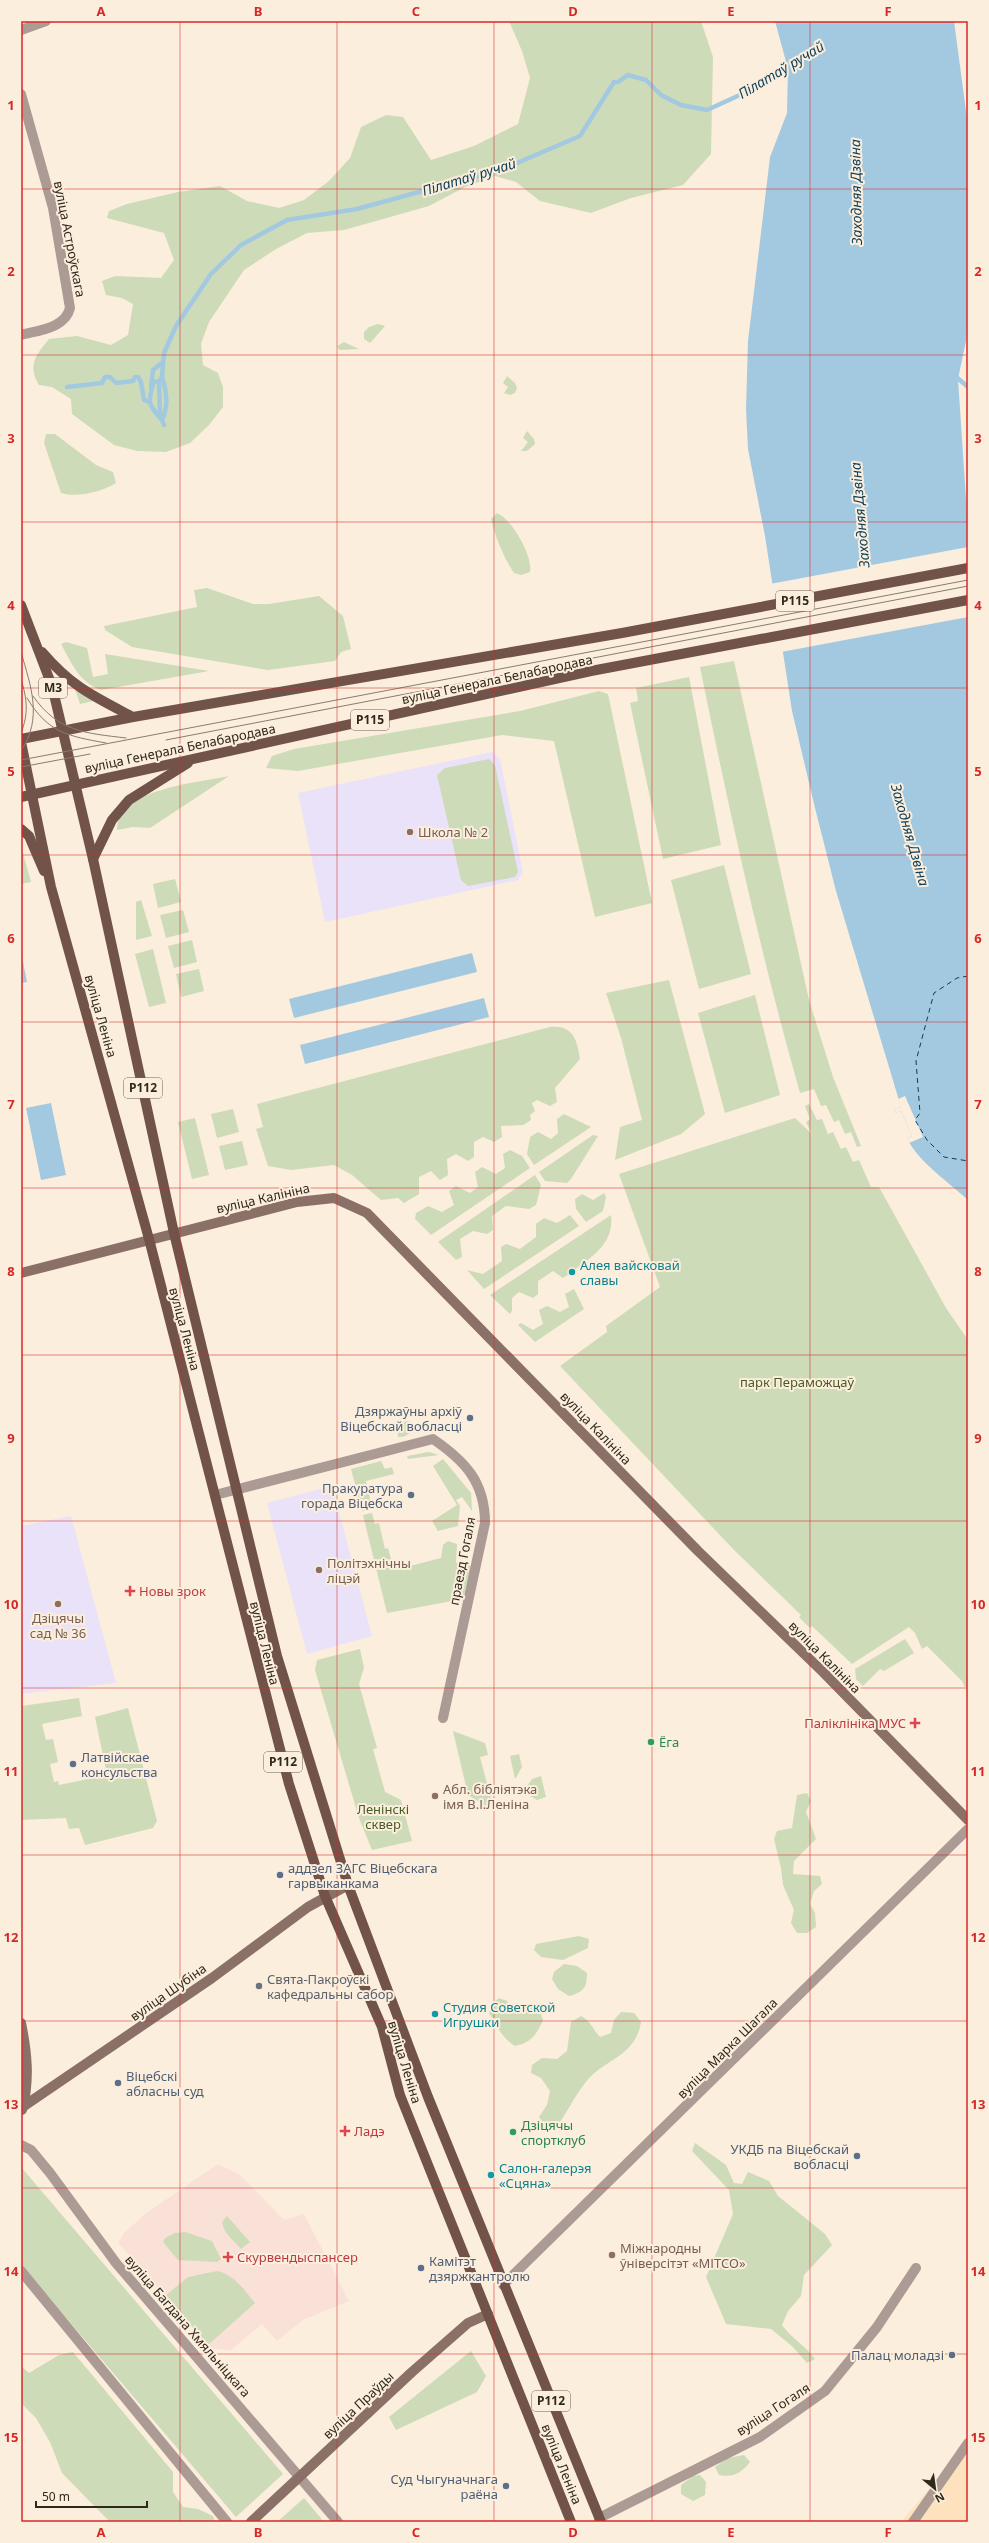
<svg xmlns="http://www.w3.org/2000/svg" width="989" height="2543" font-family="'Noto Sans',sans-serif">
<rect width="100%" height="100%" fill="#fceedc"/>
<!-- built -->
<path fill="#fee2bd" d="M968,2444V2522H901Z"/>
<!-- education -->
<g fill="#eae2f8">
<path d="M492,752L500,759L523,872L518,880L325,922L298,793Z"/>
<path d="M332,1486L372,1636L307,1654L267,1503Z"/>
<path d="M71,1516L116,1683L21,1694V1526Z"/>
</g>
<!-- medical -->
<path fill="#f9e1d7" d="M218,2164L239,2174L284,2220L304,2214L349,2301L303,2320L277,2341L262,2324L231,2350L212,2349L118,2243L124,2233L145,2214Z"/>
<!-- green -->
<g fill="#cddbb9">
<path d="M509,21H701L713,57L711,154L683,185L631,198L591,213L540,201L516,182L495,176L463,188L429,206L344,230L307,233L276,249L244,270L209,322L201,344L203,365L218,373L223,387V407L209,425L190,443L166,452L137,451L114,445L72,414L71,399L52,387L39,385C27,365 36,355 49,339L77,336L111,345L128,335L133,304L122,298L106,295L102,281L115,276L161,278L174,260L164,233L107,218L109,211L127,204L178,192L220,186L247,201L279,208L304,200L329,181L350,158L361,127L386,115L403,117L431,160L474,146L518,124L530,78L522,51Z"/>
<path d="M378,324L385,326L370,343L364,339V332L369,327Z"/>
<path d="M344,342L359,349L339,350L337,346Z"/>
<path d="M507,376L515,383L517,388L515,393L510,395L504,393L508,387L503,383Z"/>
<path d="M527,431L534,439L535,444L527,451H521L528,442L523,438Z"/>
<path d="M46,434H55L96,465L113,472L116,483C101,492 77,498 61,493L44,443Z"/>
<path d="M497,513C512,519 533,557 530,572L521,575L514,573C503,556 496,539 491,519Z"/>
<path d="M207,588L253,604H269L319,596L343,616L351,649L341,652L335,661L268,670L132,647L105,630L104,626L197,607L194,590Z"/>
<path d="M66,642L87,648L93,677L108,674L105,654L209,671L101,690C79,682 72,664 61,644Z"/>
<path d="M734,661L809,1000L833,1077L861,1146L857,1147L851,1132L845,1134L839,1120L834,1122L826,1105L821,1106L814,1089L800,1093C760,952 729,810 700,667Z"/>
<path d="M689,677L721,845L663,859L630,703L638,701L636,688Z"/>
<path d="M75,689L94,701L80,704Z"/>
<path d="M599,691L608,694L652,903L595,917L554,741L502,735L298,771L266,768L272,756L294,749L520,711Z"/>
<path d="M489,759L495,765L518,872L515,877L468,886L461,880L437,775L445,768Z"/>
<path d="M229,776L150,828L133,827L117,830C118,788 198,783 229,776Z"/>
<path d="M21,846L31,882L21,884Z"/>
<path d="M724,865L751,974L699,989L671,880Z"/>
<path d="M175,879L181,902L158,908L153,884Z"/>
<path d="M141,900L152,936L136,940V902Z"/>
<path d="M183,910L189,932L166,938L160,915Z"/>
<path d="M192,940L197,962L174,968L168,946Z"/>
<path d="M153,949L166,1003L149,1007L135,954Z"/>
<path d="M199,969L204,991L181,997L176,974Z"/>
<path d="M669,980L705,1114L681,1134L615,1160L620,1127L642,1120L621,1038L606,993Z"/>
<path d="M755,995L780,1095L725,1113L698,1013Z"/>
<path d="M550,1027C573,1025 577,1039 580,1059L555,1088L557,1102L550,1106L537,1100L532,1103L535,1111L530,1115L531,1120L523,1125L501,1126L502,1137L494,1142L483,1137L474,1142V1157L468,1161L456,1154L447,1159L448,1175L440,1180L431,1171L419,1177V1194L404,1203L398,1198L381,1200L352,1175L334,1165L291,1170L268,1166L256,1129L263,1127L257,1104Z"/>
<path d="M809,1104L817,1120L822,1119L828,1134L833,1132L841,1149L846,1147L853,1162L859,1160L871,1187H879L946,1308L968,1340V1687H965L962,1681L927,1646L922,1649L915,1633L909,1627L852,1664L812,1626L810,1628L799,1617L801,1615L734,1550L560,1366L607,1332L606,1326L660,1287L619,1174L795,1118L812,1134L806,1122L810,1119L805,1106Z"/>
<path d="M233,1109L239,1132L217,1138L211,1114Z"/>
<path d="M564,1114L591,1127L534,1165L527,1154L530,1137L538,1132L551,1139L558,1133L557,1119Z"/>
<path d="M195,1118L209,1175L192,1179L178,1122Z"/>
<path d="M593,1135L598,1136L571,1179L567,1183L545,1181L539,1172Z"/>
<path d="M242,1141L248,1165L225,1170L219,1146Z"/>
<path d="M510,1150L522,1156L530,1168L431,1235L415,1219L416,1213L428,1206L442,1212L454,1205L449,1191L456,1186L470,1193L478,1187L475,1172L482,1167L496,1174L505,1168L503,1154Z"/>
<path d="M535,1175L541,1185L536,1205L529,1209L506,1206L492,1216L493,1230L487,1234L473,1231L460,1239L462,1257L456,1260L438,1242Z"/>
<path d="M604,1193L606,1197L603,1211L586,1222L576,1209L575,1199L582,1194L593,1200Z"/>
<path d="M570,1215L579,1226L484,1289L467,1270L483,1274L502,1261L501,1247L506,1244L520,1249L536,1237V1224L544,1218L557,1223Z"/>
<path d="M611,1215C615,1247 585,1261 563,1278L553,1271L538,1281V1294L533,1298L519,1292L512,1298V1311L510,1314L490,1295Z"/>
<path d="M574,1289L584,1309L535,1342L518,1325L521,1323L533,1330L543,1324L539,1310L547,1306L560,1312L569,1307L565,1294Z"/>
<path d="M406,1421L411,1422L414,1426C412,1432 406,1438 398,1437L397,1428Z"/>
<path d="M429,1452L439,1455L408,1459L407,1456Z"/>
<path d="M443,1459L471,1493L472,1511L462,1497L456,1500L460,1506L458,1526L438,1531L432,1521L457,1505L433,1466Z"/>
<path d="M381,1461L385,1469L392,1467L394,1474L366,1481L372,1508L362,1511L351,1469Z"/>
<path d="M372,1513L375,1524L379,1523L385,1549L388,1548L394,1570L441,1558L443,1545L448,1541L457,1544L456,1563L464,1561L470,1565L471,1569L463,1599L387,1613L363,1515Z"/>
<path d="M905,1639L914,1653L884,1671L880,1669L863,1686L856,1679L855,1669Z"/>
<path d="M360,1649L364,1668L359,1684L377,1748L373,1749L385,1792L401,1800L412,1841L372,1850L359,1818L315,1670L317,1660Z"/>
<path d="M79,1698L82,1716L42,1724L46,1740L53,1739L58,1762L50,1764L54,1782L58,1781L59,1785L107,1775L95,1717L128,1708L157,1821L153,1828L85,1845L79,1828L69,1829L66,1818L21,1820V1706Z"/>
<path d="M453,1731L485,1743L488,1755L480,1757L493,1806H486L468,1795Z"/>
<path d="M519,1754L522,1767L515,1779L510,1756Z"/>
<path d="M541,1776L546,1797L537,1800L523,1792L532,1779Z"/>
<path d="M807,1793L811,1801L806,1812L816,1839L794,1861L793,1874L820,1876L822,1884L814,1891L810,1904L815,1913L816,1927L807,1933H797L791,1923L794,1910L783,1885L781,1868L774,1839L777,1831L792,1828L797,1795Z"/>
<path d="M579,1936L589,1939L588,1948L563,1960L541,1957L534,1950L536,1944Z"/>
<path d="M564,1964L577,1966L587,1973C587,1987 584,1992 569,1996L558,1989L552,1979L554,1972Z"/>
<path d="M499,1998L507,2001L512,2009L527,2007L539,2009L543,2020C537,2034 531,2043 515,2046C502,2038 497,2026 489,2013L492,2004Z"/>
<path d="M621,2012L634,2013L641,2022C635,2058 604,2058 585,2083C575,2096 567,2112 558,2125L546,2127L539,2117L547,2105L550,2091L541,2078L531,2073L532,2065L542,2058L557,2059L567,2051L571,2022L581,2016C591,2021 593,2030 600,2037L611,2033L614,2020Z"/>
<path d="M695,2143L726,2165L734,2183L742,2184L748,2172L769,2181L778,2196L825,2234L832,2245L804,2275L801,2296L788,2311L782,2325C791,2338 806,2346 815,2359L807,2363L793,2347L771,2329L726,2324L706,2277L733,2214L729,2190L692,2151Z"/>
<path d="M21,2167L283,2474L236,2517L21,2265Z"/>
<path d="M227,2216L250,2242L241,2249C233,2239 224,2235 222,2222Z"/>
<path d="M185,2232L212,2241L221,2259L217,2262L178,2260L163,2242L165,2238L175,2233Z"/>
<path d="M217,2271C235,2275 244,2290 255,2303L208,2345L165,2296L188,2277Z"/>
<path d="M471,2351L486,2376L477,2392L396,2430L389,2417Z"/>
<path d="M73,2352L173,2472V2492L183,2507L198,2509L213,2516L215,2522H110L62,2473L50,2442L36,2418L21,2403V2366L29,2373L59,2355Z"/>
<path d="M744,2455L750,2462C741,2473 733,2478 719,2475L715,2467L728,2458Z"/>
<path d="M700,2475L706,2482L705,2495L693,2501L681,2494V2485L693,2476Z"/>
<path d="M304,2498L324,2522H277Z"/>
</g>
<!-- water -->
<g fill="#a3c9e1">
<path d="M775,21H954L968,126V313L966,341L958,379L968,529V1200C950,1183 917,1161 907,1138L912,1136L901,1111L895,1113L894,1110L901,1107L836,891L815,808L792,711L765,536L748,449L746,409L748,341L755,283L770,157L787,113L788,69Z"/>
<path d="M21,952L27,982L21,983Z"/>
<path d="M472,953L477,972L294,1018L289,999Z"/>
<path d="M484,998L489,1017L305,1064L300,1045Z"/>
<path d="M51,1103L66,1175L41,1180L26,1108Z"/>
</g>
<!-- pier -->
<g fill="#fceedc">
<path d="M968,547V617L781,652L770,584Z"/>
<path d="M905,1096L923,1137L909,1143L907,1138L912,1136L901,1111L895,1113L894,1110L901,1107L898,1099Z"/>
</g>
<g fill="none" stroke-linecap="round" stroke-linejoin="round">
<!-- stream -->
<g stroke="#a3c9e1" stroke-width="4.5">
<path d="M954,375L968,387"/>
<path d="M159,381L154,382C147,403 148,404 162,420C169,406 167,392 162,377"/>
<path d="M67,387L102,383L105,377H110L116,383L133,381L135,377H138L141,382L144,400L149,402"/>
<path d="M151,387L153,370L163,362"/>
<path d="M164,425L160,415L159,382L162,377L164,353L176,326L211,274L241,245L287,220L357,209L503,169L580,136L614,82H618L628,75L646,80L661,95L681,105L707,110L753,89L792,61"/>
</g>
<!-- ferry -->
<path stroke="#0c3e57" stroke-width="1" stroke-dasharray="5 4" stroke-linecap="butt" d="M968,976L957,978L934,993L916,1061L920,1113L915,1120L927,1140L944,1157L968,1161"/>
<!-- street -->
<g stroke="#ac9a94" stroke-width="10">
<path d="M21,30L46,21"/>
<path d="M21,94L53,208L70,308C65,328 40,330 21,335"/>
<path d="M215,1495L433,1439C465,1461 485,1482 485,1523L443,1718"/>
<path d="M21,2145L31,2150L50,2173L116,2263L338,2522"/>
<path d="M21,2271L227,2522"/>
<path d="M503,2285L968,1829"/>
<path d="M599,2518L760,2437L825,2391L877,2327L916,2268"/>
<path d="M913,2522L968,2443"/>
</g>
<!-- secondary -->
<g stroke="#8b7068" stroke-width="10">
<path d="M21,1273L297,1202L334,1198L367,1213L698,1551L823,1672L968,1820"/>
<path d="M21,2023C27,2052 30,2081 22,2110"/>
<path d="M21,2108L212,1978L308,1907L348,1885"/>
<path d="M251,2522L412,2372L468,2323L488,2314"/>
</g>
<!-- primary -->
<g stroke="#725349" stroke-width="10">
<path d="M21,605L52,686L93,859L174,1233L277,1656L348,1885L428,2097L601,2522"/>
<path d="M42,652C72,687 93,696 133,717"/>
<path d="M21,739L133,717L622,633L968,568"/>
<path d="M21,742L51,887L149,1239L289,1784L325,1896L382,2027L400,2095L571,2522"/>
<path d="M21,797L591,671L968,600"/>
<path d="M21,829L29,836L44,871"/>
<path d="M93,859L112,820L129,800L188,763"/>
</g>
<!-- tram -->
<g stroke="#877c6e" stroke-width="1">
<path d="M21,652C31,687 43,718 21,751"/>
<path d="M21,679C27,699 29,713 21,733"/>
<path d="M33,696C58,732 85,733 126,738"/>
<path d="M27,698C48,733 68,736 106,743"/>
<path d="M166,740L968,586"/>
<path d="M21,760L968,580"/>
<path d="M21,767L90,754"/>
</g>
</g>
<!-- grid -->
<path fill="none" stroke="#d62828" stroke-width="1" stroke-opacity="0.55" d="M180,21V2522M337,21V2522M494,21V2522M652,21V2522M810,21V2522M21,189H968M21,355H968M21,522H968M21,688H968M21,855H968M21,1022H968M21,1188H968M21,1355H968M21,1521H968M21,1688H968M21,1855H968M21,2021H968M21,2188H968M21,2354H968"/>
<!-- markers -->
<g fill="#8d6e63" stroke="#fceedc" stroke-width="1.5">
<circle cx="410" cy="832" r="4"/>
<circle cx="319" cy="1570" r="4"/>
<circle cx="58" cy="1604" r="4"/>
<circle cx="435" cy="1796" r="4"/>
<circle cx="612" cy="2255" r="4"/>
</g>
<g fill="#0f9aa8" stroke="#fceedc" stroke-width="1.5">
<circle cx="572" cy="1272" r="4"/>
<circle cx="435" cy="2014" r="4"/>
<circle cx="491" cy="2175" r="4"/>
</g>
<g fill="#5c6f8a" stroke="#fceedc" stroke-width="1.5">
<circle cx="470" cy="1418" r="4"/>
<circle cx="411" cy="1495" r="4"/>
<circle cx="73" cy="1764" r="4"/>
<circle cx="280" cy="1875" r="4"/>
<circle cx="118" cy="2083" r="4"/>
<circle cx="857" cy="2156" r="4"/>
<circle cx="421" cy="2268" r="4"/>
<circle cx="952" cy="2355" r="4"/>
<circle cx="506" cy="2486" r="4"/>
</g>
<g fill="#e0444e" stroke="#fceedc" stroke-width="1.5">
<path d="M128 1585h4v4h4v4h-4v4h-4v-4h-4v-4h4z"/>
<path d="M913 1717h4v4h4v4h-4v4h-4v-4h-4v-4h4z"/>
<path d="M343 2125h4v4h4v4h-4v4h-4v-4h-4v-4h4z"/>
<path d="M226 2251h4v4h4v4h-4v4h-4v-4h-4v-4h4z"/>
</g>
<g fill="#2e9e5b" stroke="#fceedc" stroke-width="1.5">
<circle cx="651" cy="1742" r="4"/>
<circle cx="513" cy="2132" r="4"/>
</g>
<circle fill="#6b7280" stroke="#fceedc" stroke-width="1.5" cx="259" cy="1986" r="4"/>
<g text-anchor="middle" stroke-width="4" stroke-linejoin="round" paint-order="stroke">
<!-- shield labels -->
<g fill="#fceedc" stroke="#6e6356" stroke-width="1">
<rect x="776" y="591" width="38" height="20" rx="3"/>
<rect x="39" y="678" width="28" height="20" rx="3"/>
<rect x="351" y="710" width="38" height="20" rx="3"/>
<rect x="124" y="1078" width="38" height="20" rx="3"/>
<rect x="264" y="1752" width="38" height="20" rx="3"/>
<rect x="532" y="2391" width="38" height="20" rx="3"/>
</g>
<g font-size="12" font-weight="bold" fill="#31281d">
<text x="795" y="605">Р115</text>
<text x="53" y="692">М3</text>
<text x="370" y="724">Р115</text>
<text x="143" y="1092">Р112</text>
<text x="283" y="1766">Р112</text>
<text x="551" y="2405">Р112</text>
</g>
<!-- street labels -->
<g font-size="13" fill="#31281d" stroke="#fceedc">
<text transform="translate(70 239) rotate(79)" y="5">вуліца Астроўскага</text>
<text transform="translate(497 679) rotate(-12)" y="5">вуліца Генерала Белабародава</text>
<text transform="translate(180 748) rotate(-12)" y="5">вуліца Генерала Белабародава</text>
<text transform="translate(101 1016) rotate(74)" y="5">вуліца Леніна</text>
<text transform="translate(263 1198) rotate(-13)" y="5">вуліца Калініна</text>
<text transform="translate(185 1329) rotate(75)" y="5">вуліца Леніна</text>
<text transform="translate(596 1428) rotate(46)" y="5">вуліца Калініна</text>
<text transform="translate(462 1561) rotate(-79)" y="5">праезд Гогаля</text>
<text transform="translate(265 1643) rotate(76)" y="5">вуліца Леніна</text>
<text transform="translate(825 1657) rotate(45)" y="5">вуліца Калініна</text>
<text transform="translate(168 1992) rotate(-35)" y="5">вуліца Шубіна</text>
<text transform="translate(727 2048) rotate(-45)" y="5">вуліца Марка Шагала</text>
<text transform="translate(405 2062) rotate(73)" y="5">вуліца Леніна</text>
<text transform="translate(188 2326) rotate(49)" y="5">вуліца Багдана Хмяльніцкага</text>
<text transform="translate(358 2405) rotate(-43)" y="5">вуліца Праўды</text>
<text transform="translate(773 2409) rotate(-33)" y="5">вуліца Гогаля</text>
<text transform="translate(562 2464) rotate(68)" y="5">вуліца Леніна</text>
</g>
<!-- education labels -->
<g font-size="13" fill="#785e54" stroke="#fceedc" text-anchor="start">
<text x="418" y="837">Школа № 2</text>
<text x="327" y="1568">Політэхнічны<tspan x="327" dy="15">ліцэй</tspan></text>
<text x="58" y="1623" text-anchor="middle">Дзіцячы<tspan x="58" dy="15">сад № 36</tspan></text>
<text x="443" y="1794">Абл. бібліятэка<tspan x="443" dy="15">імя В.І.Леніна</tspan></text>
<text x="620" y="2253">Міжнародны<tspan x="620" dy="15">ўніверсітэт «МІТСО»</tspan></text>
</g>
<!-- culture labels -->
<g font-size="13" fill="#0d838f" stroke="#fceedc" text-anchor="start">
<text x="580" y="1270">Алея вайсковай<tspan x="580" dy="15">славы</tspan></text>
<text x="443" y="2012">Студия Советской<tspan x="443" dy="15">Игрушки</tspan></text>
<text x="499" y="2173">Салон-галерэя<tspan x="499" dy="15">«Сцяна»</tspan></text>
</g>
<!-- park labels -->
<g font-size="13" fill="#495c25" stroke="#fceedc">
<text x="797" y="1387">парк Пераможцаў</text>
<text x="383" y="1814">Ленінскі<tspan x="383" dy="15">сквер</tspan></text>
</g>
<!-- service labels -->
<g font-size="13" fill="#4e5e75" stroke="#fceedc" text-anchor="end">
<text x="462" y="1416">Дзяржаўны архіў<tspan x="462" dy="15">Віцебскай вобласці</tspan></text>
<text x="403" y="1493">Пракуратура<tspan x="403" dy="15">горада Віцебска</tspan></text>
<text x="81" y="1762" text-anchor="start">Латвійскае<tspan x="81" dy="15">консульства</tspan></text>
<text x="288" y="1873" text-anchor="start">аддзел ЗАГС Віцебскага<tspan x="288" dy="15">гарвыканкама</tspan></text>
<text x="126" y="2081" text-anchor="start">Віцебскі<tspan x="126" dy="15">абласны суд</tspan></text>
<text x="849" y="2154">УКДБ па Віцебскай<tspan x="849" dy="15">вобласці</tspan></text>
<text x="429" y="2266" text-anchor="start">Камітэт<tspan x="429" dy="15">дзяржкантролю</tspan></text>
<text x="944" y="2360">Палац моладзі</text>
<text x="498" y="2484">Суд Чыгуначнага<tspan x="498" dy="15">раёна</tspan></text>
</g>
<!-- health labels -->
<g font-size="13" fill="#be3a42" stroke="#fceedc" text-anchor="start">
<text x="139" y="1596">Новы зрок</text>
<text x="906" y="1728" text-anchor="end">Паліклініка МУС</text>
<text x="354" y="2136">Ладэ</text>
<text x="237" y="2262">Скурвендыспансер</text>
</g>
<!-- leisure labels -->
<g font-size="13" fill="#27864d" stroke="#fceedc" text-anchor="start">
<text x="659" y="1747">Ёга</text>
<text x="521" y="2130">Дзіцячы<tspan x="521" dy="15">спортклуб</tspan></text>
</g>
<!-- worship labels -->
<g font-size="13" fill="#5b616d" stroke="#fceedc" text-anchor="start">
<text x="267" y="1984">Свята-Пакроўскі<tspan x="267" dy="15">кафедральны сабор</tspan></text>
</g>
<!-- water labels -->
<g font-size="14" font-style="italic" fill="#0c3e57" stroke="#fceedc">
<text transform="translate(781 70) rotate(-31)" y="5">Пілатаў ручай</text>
<text transform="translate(469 177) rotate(-17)" y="5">Пілатаў ручай</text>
<text transform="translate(856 192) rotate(-91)" y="5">Заходняя Дзвіна</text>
<text transform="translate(860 515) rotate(-95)" y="5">Заходняя Дзвіна</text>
<text transform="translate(910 835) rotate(74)" y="5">Заходняя Дзвіна</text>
</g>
</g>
<!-- border -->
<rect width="989" height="2543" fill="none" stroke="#fceedc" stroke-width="44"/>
<!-- north arrow -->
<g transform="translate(935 2489) rotate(151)" stroke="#fceedc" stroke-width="3" paint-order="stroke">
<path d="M0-3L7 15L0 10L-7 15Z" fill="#31281d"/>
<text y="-6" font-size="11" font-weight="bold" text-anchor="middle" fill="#31281d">N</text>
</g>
<!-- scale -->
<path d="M36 2501v6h111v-6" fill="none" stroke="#31281d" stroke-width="2"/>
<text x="42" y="2501" font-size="12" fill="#31281d" stroke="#fceedc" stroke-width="3" paint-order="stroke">50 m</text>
<rect x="22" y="22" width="945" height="2499" fill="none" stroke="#d62828" stroke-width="1.5"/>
<g font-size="13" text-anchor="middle" font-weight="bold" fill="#d62828">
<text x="101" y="16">A</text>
<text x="258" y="16">B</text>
<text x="416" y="16">C</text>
<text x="573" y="16">D</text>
<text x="731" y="16">E</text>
<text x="888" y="16">F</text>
<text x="11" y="110">1</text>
<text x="978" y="110">1</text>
<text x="11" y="276">2</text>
<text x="978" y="276">2</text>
<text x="11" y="443">3</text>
<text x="978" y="443">3</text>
<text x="11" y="610">4</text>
<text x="978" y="610">4</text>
<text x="11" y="776">5</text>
<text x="978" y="776">5</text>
<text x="11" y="943">6</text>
<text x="978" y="943">6</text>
<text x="11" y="1109">7</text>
<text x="978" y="1109">7</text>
<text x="11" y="1276">8</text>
<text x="978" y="1276">8</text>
<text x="11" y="1443">9</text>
<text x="978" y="1443">9</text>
<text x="11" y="1609">10</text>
<text x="978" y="1609">10</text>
<text x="11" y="1776">11</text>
<text x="978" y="1776">11</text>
<text x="11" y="1942">12</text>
<text x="978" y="1942">12</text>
<text x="11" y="2109">13</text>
<text x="978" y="2109">13</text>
<text x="11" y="2276">14</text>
<text x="978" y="2276">14</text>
<text x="11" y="2442">15</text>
<text x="978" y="2442">15</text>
<text x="101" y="2537">A</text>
<text x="258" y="2537">B</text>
<text x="416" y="2537">C</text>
<text x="573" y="2537">D</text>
<text x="731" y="2537">E</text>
<text x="888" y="2537">F</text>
</g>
</svg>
